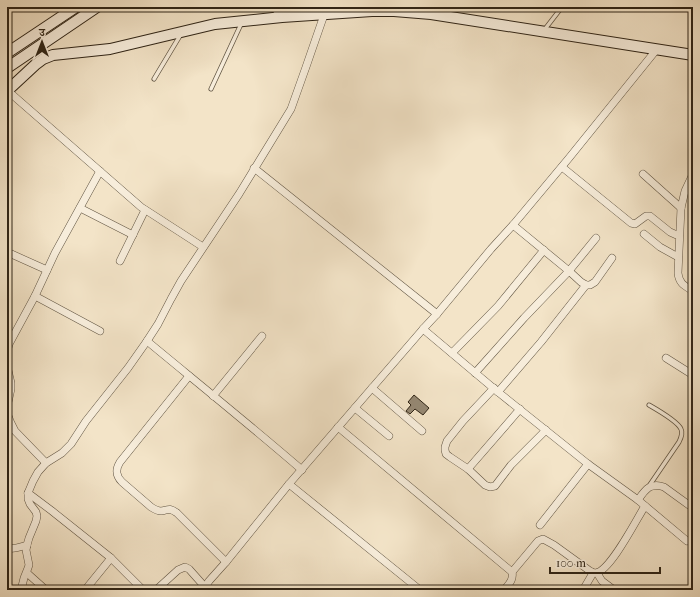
<svg xmlns="http://www.w3.org/2000/svg" width="700" height="597" font-family="'IM FELL French Canon','Noto Serif Devanagari',serif">
<rect width="100%" height="100%" fill="#f3e4c8"/>
<filter id="stains"><feTurbulence type="fractalNoise" baseFrequency=".005" numOctaves="4"/><feColorMatrix values="0 0 0 0 .2 0 0 0 0 .09 0 0 0 0 .02 0 0 0 .5 -.17"/></filter>
<radialGradient id="worn" r=".72"><stop offset=".6" stop-color="#630" stop-opacity="0"/><stop offset="1" stop-color="#630" stop-opacity=".3"/></radialGradient>
<!-- building -->
<path fill="#958873" stroke="#2f2416" d="M414,395L429,408L423,415L415,409L410,414L406,411L411,405L408,402Z"/>
<g fill="none" stroke-linecap="round" stroke-linejoin="round">
<!-- lane casing -->
<g stroke="#605442" stroke-width="5">
<g id="lane">
<path d="M545,29L562,7"/>
<path d="M154,79L181,34"/>
<path d="M211,89L242,22"/>
<path d="M649,486L679,442C681,438 683,433 681,429C678,422 656,409 649,405"/>
</g>
</g>
<!-- street casing -->
<g stroke="#605442" stroke-width="8">
<g id="street">
<path d="M274,7L282,17"/>
<path d="M8,91L141,207L203,247"/>
<path d="M562,167L631,223L635,224L646,216H650L670,232L679,236"/>
<path d="M254,168L437,314"/>
<path d="M643,174L681,208"/>
<path d="M693,174L685,191L681,208L678,273C679,284 685,286 693,291"/>
<path d="M80,208L133,235"/>
<path d="M513,225L569,271L581,282L586,285H590L595,282L612,258"/>
<path d="M644,234L660,247L678,257"/>
<path d="M7,252L47,270"/>
<path d="M120,261L145,210"/>
<path d="M35,296L100,331"/>
<path d="M423,329L498,392L588,464L638,500L687,541"/>
<path d="M147,341C199,384 251,426 302,470"/>
<path d="M7,353L9,344L35,296L55,253L100,171"/>
<path d="M452,353L498,306L544,250"/>
<path d="M666,358L693,375"/>
<path d="M7,366L11,383V389L7,407"/>
<path d="M475,373L524,318L569,271L596,238"/>
<path d="M189,376L120,462C115,470 116,476 122,482L151,507C154,509 157,511 161,511C168,510 169,507 177,513L226,562"/>
<path d="M372,388L422,431"/>
<path d="M494,388L463,421L447,441L445,447V450L446,454L450,457L468,469L485,485L490,487L495,486L511,465L546,430"/>
<path d="M498,392L541,342L586,285"/>
<path d="M213,396L262,336"/>
<path d="M355,408L389,436"/>
<path d="M7,413L10,421L15,431L46,463"/>
<path d="M338,427L512,572C514,580 508,585 504,590"/>
<path d="M468,469L520,409"/>
<path d="M289,484L420,590"/>
<path d="M28,493L52,511L111,558L143,590"/>
<path d="M638,500C645,490 650,482 664,487L693,508"/>
<path d="M540,525L588,464"/>
<path d="M7,548C14,550 20,547 27,545"/>
<path d="M512,572L538,541L543,539L554,545L590,571C592,572 593,573 596,573C611,570 636,520 645,506"/>
<path d="M27,573L46,590"/>
<path d="M597,573L602,581L614,590"/>
<path d="M21,590L24,578L28,568L29,565L26,550L27,545L29,538L36,521L37,516L36,512L30,504L28,499V493L33,481L38,472L46,463L62,453L71,444L86,421L128,368L147,341L158,324L171,299L181,281L239,194L291,109L306,67L324,15"/>
<path d="M85,590L111,558"/>
<path d="M156,590L178,570L185,567L189,569L205,587"/>
<path d="M206,590L205,587L209,581L226,562L289,484L423,329L437,314L491,249L513,225L569,158L657,49"/>
<path d="M583,590L593,573"/>
</g>
</g>
<!-- secondary casing -->
<g stroke="#2f2416" stroke-width="12">
<g id="secondary">
<path d="M7,53L76,7"/>
<path d="M7,68L97,7"/>
<path d="M7,91L35,65L43,59L53,55L110,49L215,24L282,17L372,11H394L431,14L693,55"/>
</g>
</g>
<!-- lane -->
<use href="#lane" stroke="#f7eddb" stroke-width="3.5"/>
<!-- street -->
<use href="#street" stroke="#f7eddb" stroke-width="7"/>
<!-- secondary -->
<use href="#secondary" stroke="#f7eddb" stroke-width="10"/>
<!-- rail casing -->
<g stroke="#2f2416" stroke-width="3.5">
<path id="rail" d="M7,13L15,7"/>
</g>
<!-- rail -->
<use href="#rail" stroke="#f7eddb" stroke-width="2" stroke-dasharray="6" stroke-linecap="butt"/>
</g>
<!-- margin -->
<rect width="700" height="597" fill="none" stroke="#f3e4c8" stroke-width="24"/>
<rect x="8" y="8" width="684" height="581" fill="none" stroke="#2f2416" stroke-width="2"/>
<rect x="12" y="12" width="676" height="573" fill="none" stroke="#2f2416"/>
<!-- north arrow -->
<g transform="translate(42 42)" stroke="#f7eddb" stroke-width="3" paint-order="stroke">
<path d="M0-3L7 15L0 10L-7 15Z" fill="#2f2416"/>
<text y="-6" font-size="11" font-weight="bold" text-anchor="middle" fill="#2f2416">उ</text>
</g>
<!-- scale -->
<path d="M550 567v6h110v-6" fill="none" stroke="#2f2416" stroke-width="2"/>
<text x="556" y="567" font-size="12" fill="#2f2416" stroke="#f7eddb" stroke-width="3" paint-order="stroke">100 m</text>
<rect width="100%" height="100%" filter="url(#stains)"/>
<rect width="100%" height="100%" fill="url(#worn)"/>
</svg>
